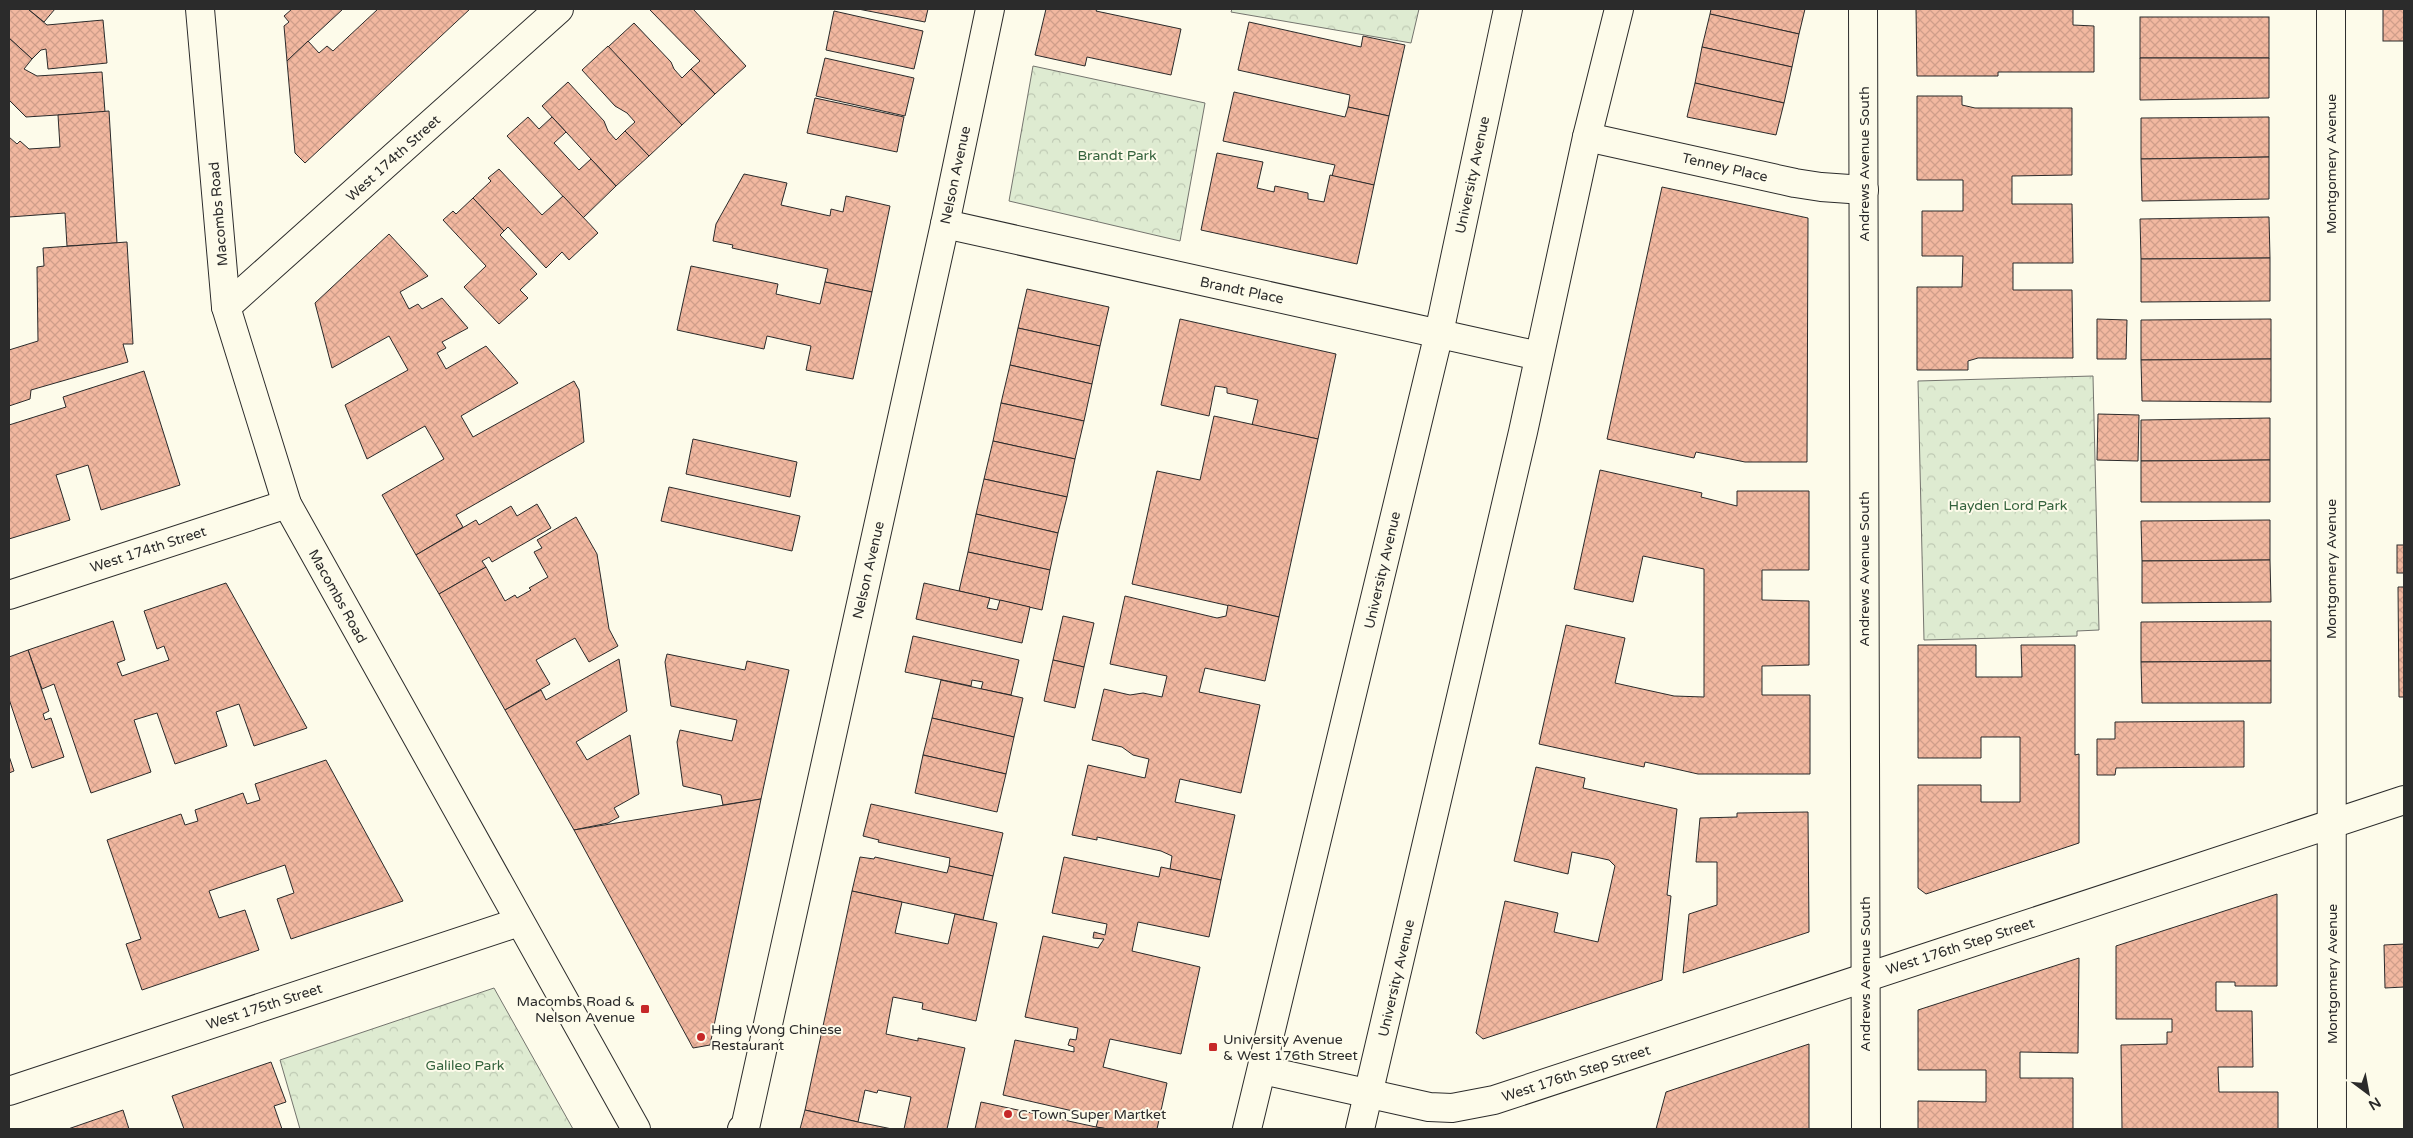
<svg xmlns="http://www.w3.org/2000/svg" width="2413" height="1138" font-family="'Varela Round',sans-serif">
<defs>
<pattern id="forest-crowns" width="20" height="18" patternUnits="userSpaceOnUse" patternTransform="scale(1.25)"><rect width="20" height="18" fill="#deebd1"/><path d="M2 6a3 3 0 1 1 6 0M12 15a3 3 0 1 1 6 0" fill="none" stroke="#bfcab4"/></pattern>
<pattern id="building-cross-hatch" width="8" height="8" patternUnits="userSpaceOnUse" patternTransform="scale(1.25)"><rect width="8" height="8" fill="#f2b8a0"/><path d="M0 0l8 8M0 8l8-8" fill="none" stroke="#d09e8a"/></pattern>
</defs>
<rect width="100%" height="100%" fill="#fdfbea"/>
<!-- forest -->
<g fill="url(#forest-crowns)" stroke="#74746e">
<path d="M1232,9H1419L1411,43L1231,12Z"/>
<path d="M1033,66L1205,103L1180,241L1009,201Z"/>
<path d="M2093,376L2099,630L2077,631V636L1924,640L1918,381Z"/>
<path d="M494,988L573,1129H300L280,1060Z"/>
</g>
<!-- building -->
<g fill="url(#building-cross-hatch)" stroke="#2b2b2b">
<path d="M11,9H28L47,25L103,20L107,63L48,69L46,49L41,50L32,59L9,38V11Z"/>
<path d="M28,9H55L44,22Z"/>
<path d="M292,9H343L287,61L284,26L289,22L284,16Z"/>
<path d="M378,9H470L305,163L295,153L287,61L308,41L319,53L327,46L333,51Z"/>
<path d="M652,9H693L746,66L715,94L691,69L700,61L650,10Z"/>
<path d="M858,9H928L925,22Z"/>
<path d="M1046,9H1097L1096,11L1181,29L1171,75L1087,57L1085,66L1035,55Z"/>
<path d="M1711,9H1805L1799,34L1710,14Z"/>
<path d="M1916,9H2073V25L2094,26V72H1998V76H1917Z"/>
<rect x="2383" y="9" width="21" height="32"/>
<path d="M834,11L923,31L914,69L826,50Z"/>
<path d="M1710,14L1799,34L1792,67L1702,47Z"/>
<rect x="2140" y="17" width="129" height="41"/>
<path d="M1249,22L1361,47L1363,36L1405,45L1389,116L1348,107L1350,95L1238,70Z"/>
<path d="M634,23L671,62L674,69L682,78L691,69L715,94L682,125L608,47Z"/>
<path d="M9,38L32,59L24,69L37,76L102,72L105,112L26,117L9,100Z"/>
<path d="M608,46L682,125L649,156L625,131L635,122L627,113L615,106L582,70Z"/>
<path d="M1702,47L1792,67L1784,103L1695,83Z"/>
<path d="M825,58L914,78L905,116L816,96Z"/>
<path d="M2140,58H2269V98L2140,100Z"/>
<path d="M568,82L604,121L608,131L616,140L625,131L649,156L616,186L542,106Z"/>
<path d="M1695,83L1784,103L1776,135L1687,117Z"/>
<path d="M1234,92L1345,117L1348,107L1389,116L1374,185L1332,176L1335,165L1223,141Z"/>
<path d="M1917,96H1962V105L1975,108H2072V175L2012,176V204H2072L2073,263H2013V290H2072L2073,358H1978L1968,361V370H1917V287H1962L1963,256H1922V211H1963V180H1917Z"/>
<path d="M815,98L904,117L897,152L807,133Z"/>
<path d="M109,111L117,243L67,246L65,213L9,217V137L17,144L20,141L29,149L60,147L58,115Z"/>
<path d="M528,117L539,129L552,117L566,132L554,143L579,170L591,159L616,186L583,218L507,136Z"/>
<path d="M2269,117V157L2141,159V118Z"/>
<path d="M1217,153L1263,162L1257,188L1274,192L1275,186L1308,193V199L1324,202L1330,175L1374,185L1357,264L1201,230Z"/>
<path d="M2269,157V199L2142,201L2141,159Z"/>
<path d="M499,169L542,215L563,196L598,233L569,260L562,252L546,268L508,227L504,231L473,198L491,181L488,178Z"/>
<path d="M744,174L787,183L781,205L830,216L831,209L843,212L846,196L890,206L872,292L825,282L828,269L732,248L733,245L713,241L716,224Z"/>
<path d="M1662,187L1808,218L1807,462H1745L1696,452L1694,458L1607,439Z"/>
<path d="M473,198L504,231L500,235L537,274L520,290L528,298L499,324L464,287L486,266L443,220L453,211L456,214Z"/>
<path d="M2269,217L2270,258L2141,259L2140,219Z"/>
<path d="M389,234L428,276L400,292L409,309L418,304L422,309L442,298L468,328L442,342L446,348L437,353L446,369L486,346L518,383L461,416L473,437L574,381L579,390L584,442L456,515L463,527L416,555L382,495L444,459L425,426L367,459L345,405L408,370L389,336L332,368L315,303Z"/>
<path d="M127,242L133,344H123L128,362L31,390L30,399L9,406V350L38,341L37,267L44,266L43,248Z"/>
<path d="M2270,258V301L2141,302V259Z"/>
<path d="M691,266L778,284L776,294L820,304L825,282L872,292L853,379L806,370L811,346L767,336L764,349L677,330Z"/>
<path d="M1027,289L1109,307L1100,346L1018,328Z"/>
<path d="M1180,319L1336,354L1318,439L1252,425L1258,400L1227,393V388L1222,387L1215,386L1209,416L1161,405Z"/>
<path d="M2097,319L2127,320L2126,359H2097Z"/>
<path d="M2271,319V359L2141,360V320Z"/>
<path d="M1018,328L1100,346L1092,384L1010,365Z"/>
<path d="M2271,359V402L2142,401L2141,360Z"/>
<path d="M1010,365L1092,384L1084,421L1001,403Z"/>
<path d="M144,371L180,485L101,510L88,465L56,475L70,520L9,539V425L66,407L63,397Z"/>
<path d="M1001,403L1084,421L1075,459L993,441Z"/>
<path d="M2098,414L2139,415L2138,461L2097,460Z"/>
<path d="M1214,416L1318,439L1279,617L1132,584L1157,471L1200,480Z"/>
<path d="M2270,418V460L2141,461V420Z"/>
<path d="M693,439L797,462L790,497L686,474Z"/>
<path d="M993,441L1075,459L1067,497L984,479Z"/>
<path d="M2270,460V502H2141V461Z"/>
<path d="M1600,470L1702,493L1701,497L1737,506V491H1809V570H1762V600L1809,601V665L1762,666V695H1810V774H1698L1645,762L1644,767L1539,744L1566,625L1625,638L1615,683L1674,696L1704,697V569L1643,556L1633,602L1574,589Z"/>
<path d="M984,479L1067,497L1058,533L976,514Z"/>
<path d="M669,487L800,516L792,551L661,521Z"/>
<path d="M537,504L551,528L492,562L489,557L482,561L486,567L439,594L416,555L476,520L479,525L511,506L517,516Z"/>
<path d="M976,514L1058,533L1050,570L968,552Z"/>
<path d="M576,517L597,554L609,629L618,646L589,662L575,638L536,660L550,684L505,710L439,594L486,567L505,601L515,595L517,598L531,590L529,588L548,577L534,552L542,548L537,540Z"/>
<path d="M2270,520V560L2142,561L2141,521Z"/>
<rect x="2397" y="545" width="7" height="28"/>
<path d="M968,552L1050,570L1042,610L959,591Z"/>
<path d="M2270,560L2271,602L2142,603V561Z"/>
<path d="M226,583L307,728L254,746L239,704L216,712L227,746L175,764L157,713L134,720L151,772L91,793L54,684L42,689L28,650L113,621L125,660L117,663L122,676L169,660L164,646L157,649L144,611Z"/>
<path d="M924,583L990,598L987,608L997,610L1000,600L1030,607L1022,643L916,619Z"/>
<path d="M2398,587H2404V697H2399Z"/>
<path d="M1125,596L1217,618L1226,616L1228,605L1279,617L1265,681L1205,668L1199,692L1260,705L1241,793L1180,779L1175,802L1235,815L1221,880L1170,869L1172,856L1161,851L1097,837V840L1072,835L1088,765L1145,778L1149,759L1133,755L1122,747L1092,740L1104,689L1130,695L1143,693L1162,697L1167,676L1110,664Z"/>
<path d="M1063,616L1094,623L1084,667L1053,660Z"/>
<path d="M2271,621V661L2141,662V622Z"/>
<path d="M913,636L1019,660L1011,695L981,689L983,682L972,680L971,686L905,672Z"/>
<path d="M1918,645H1976V677H2022L2021,645H2075V755L2079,754V843L1926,894L1918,888V785H1981V802H2020V737H1981V758H1918Z"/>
<path d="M28,650L49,711L43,714L45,720L51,718L64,757L32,768L9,699V657Z"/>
<path d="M667,654L745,670L747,661L789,670L761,799L723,805L721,795L683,786L677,742L680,730L732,741L737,720L671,706L665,662Z"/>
<path d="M619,659L627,711L576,742L587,760L630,735L639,794L614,808L619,817L608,823L574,830L505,710L541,690L546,700Z"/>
<path d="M1053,660L1084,667L1075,708L1044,701Z"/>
<path d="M2271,661V703H2142L2141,662Z"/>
<path d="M941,680L1023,698L1014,737L932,718Z"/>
<path d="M932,718L1014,737L1006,774L923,755Z"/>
<path d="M2244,721V767L2116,768L2115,775H2097V739H2115V722Z"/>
<path d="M923,755L1006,774L997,812L915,793Z"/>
<path d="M9,756L14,771L9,773Z"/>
<path d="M326,760L403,901L291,939L277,899L294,893L285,865L209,891L219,918L245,910L259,950L142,990L126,944L141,939L107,840L181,814L185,825L198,821L195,810L243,793L247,804L260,800L255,784Z"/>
<path d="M1536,767L1585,778L1583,788L1677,809L1667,895L1671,896L1662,980L1483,1039L1476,1033L1505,901L1558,913L1554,932L1598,942L1615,866L1609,860L1572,852L1568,874L1514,861Z"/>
<path d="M761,799L710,1045L693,1048L574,830Z"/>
<path d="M871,804L1003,833L993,876L949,866L950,858L878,842L879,840L863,836Z"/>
<path d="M1808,812L1809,932L1683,973L1689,914L1717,905V862H1696L1700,818L1737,817V813Z"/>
<path d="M860,857L874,859L875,857L947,873L949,866L993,876L983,920L852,891Z"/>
<path d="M1064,857L1159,877L1161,867L1221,880L1209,937L1138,922L1132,951L1200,967L1181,1054L1110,1039L1103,1067L1167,1083L1157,1129H1108L1096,1127L1099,1117L1003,1095L1015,1040L1074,1052V1047L1068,1045L1070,1039L1076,1040L1078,1028L1025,1017L1043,936L1098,948L1104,939L1093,938L1094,932L1105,935L1107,924L1052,913Z"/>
<path d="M852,891L902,902L895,933L948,944L955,914L997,923L976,1021L922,1009L923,1003L893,997L886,1034L918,1041V1038L965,1048L947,1129H904L911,1097L878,1090L877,1093L865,1090L858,1122L805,1110Z"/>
<path d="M2277,894V986H2235V982H2216V1011H2252L2253,1067H2218L2219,1092H2278V1129H2122L2121,1045L2167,1044V1032H2172V1019H2116V946Z"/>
<path d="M2404,944V987L2385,988L2384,945Z"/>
<path d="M2079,958L2078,1053L2020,1052V1078H2073V1129H1918V1101L1986,1102V1070H1918V1010Z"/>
<path d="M1809,1044V1129H1656L1666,1092Z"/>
<path d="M271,1062L286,1102L274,1106L282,1129H184L172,1096Z"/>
<path d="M981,1102L1096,1127L1108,1129H975Z"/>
<path d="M123,1110L129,1129H68Z"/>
<path d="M805,1110L858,1122L892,1129H800Z"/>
</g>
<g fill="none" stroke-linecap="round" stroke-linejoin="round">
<!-- minor casing -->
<g stroke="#2b2b2b" stroke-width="30">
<g id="minor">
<path d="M1863,9L1866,1129"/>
<path d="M2331,9L2332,1129"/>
<path d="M1587,137L1795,183L1821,187L1864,190"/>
<path d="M945,224L1539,356"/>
<path d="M226,307L559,9"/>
<path d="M9,595L287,504"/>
<path d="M1263,1070L1429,1107L1452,1108L1494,1100L2404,800"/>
<path d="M9,1091L519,922"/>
<path d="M742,1129L745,1128L945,224L990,9"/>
</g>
</g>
<!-- tertiary casing -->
<g stroke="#2b2b2b" stroke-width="30">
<path id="tertiary" d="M200,9L226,307L287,504L636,1129"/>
</g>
<!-- secondary casing -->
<g stroke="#2b2b2b" stroke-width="30">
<g id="secondary">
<path d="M1247,1129L1439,333L1508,9"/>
<path d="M1360,1129L1523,432L1587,137L1619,9"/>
</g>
</g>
<!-- minor -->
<use href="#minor" stroke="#fdfbea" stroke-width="28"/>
<!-- tertiary -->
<use href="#tertiary" stroke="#fdfbea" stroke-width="28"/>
<!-- secondary -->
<use href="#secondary" stroke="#fdfbea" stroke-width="28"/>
</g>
<!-- markers -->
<g fill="#c62828" stroke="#fdfbea" stroke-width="2">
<rect x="640" y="1004" width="10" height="10" rx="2.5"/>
<circle cx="701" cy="1037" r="5"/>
<rect x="1208" y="1042" width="10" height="10" rx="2.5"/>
<circle cx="1008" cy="1114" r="5"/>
</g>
<g text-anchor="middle" stroke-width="4" stroke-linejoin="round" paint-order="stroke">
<!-- park labels -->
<g font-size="14" fill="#34623c" stroke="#fdfbea">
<text x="1117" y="160">Brandt Park</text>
<text x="2008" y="510">Hayden Lord Park</text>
<text x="465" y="1070">Galileo Park</text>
</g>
<!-- street labels -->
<g font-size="14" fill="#2b2b2b" stroke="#fdfbea">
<text transform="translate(393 158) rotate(-42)" y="5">West 174th Street</text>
<text transform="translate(1864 164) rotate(-90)" y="5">Andrews Avenue South</text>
<text transform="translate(2331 164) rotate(-90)" y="5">Montgomery Avenue</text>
<text transform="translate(1725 167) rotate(13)" y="5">Tenney Place</text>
<text transform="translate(955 175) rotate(-78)" y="5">Nelson Avenue</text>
<text transform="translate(1472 175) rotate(-78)" y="5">University Avenue</text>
<text transform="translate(218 214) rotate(-95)" y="5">Macombs Road</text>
<text transform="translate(1242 290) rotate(12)" y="5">Brandt Place</text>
<text transform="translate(148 549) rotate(-18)" y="5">West 174th Street</text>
<text transform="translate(1864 569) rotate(-90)" y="5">Andrews Avenue South</text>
<text transform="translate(2331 569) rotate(-90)" y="5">Montgomery Avenue</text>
<text transform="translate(868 570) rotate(-77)" y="5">Nelson Avenue</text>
<text transform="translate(1382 570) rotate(-77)" y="5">University Avenue</text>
<text transform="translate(338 596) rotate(61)" y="5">Macombs Road</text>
<text transform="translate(1960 946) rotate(-18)" y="5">West 176th Step Street</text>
<text transform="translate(1865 974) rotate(-90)" y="5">Andrews Avenue South</text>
<text transform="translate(2332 974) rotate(-90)" y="5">Montgomery Avenue</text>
<text transform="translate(1396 978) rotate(-77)" y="5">University Avenue</text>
<text transform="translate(264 1006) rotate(-18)" y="5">West 175th Street</text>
<text transform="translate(1576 1073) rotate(-18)" y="5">West 176th Step Street</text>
</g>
<!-- poi labels -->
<g font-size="14" fill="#2b2b2b" stroke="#fdfbea" text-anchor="start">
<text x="635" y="1006" text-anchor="end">Macombs Road &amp;<tspan x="635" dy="16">Nelson Avenue</tspan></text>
<text x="711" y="1034">Hing Wong Chinese<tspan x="711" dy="16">Restaurant</tspan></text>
<text x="1223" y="1044">University Avenue<tspan x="1223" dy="16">&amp; West 176th Street</tspan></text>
<text x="1018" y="1119">C Town Super Martket</text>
</g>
</g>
<!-- border -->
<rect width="2413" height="1138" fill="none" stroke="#2b2b2b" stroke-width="20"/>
<!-- north arrow -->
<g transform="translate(2368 1093) rotate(148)" stroke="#fdfbea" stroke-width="4" paint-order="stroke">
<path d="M0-4L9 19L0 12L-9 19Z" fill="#2b2b2b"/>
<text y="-8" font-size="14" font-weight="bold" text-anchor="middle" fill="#2b2b2b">N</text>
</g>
</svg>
